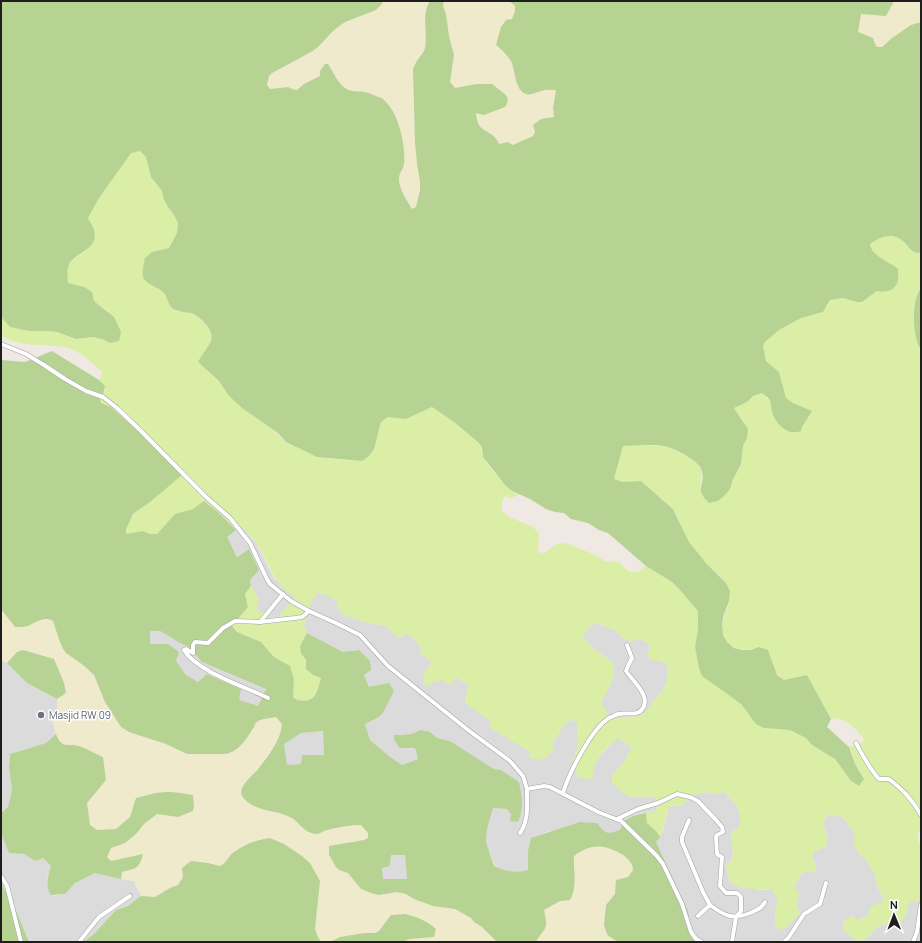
<svg xmlns="http://www.w3.org/2000/svg" width="922" height="943" font-family="Manrope,sans-serif">
<rect width="100%" height="100%" fill="#f0e8e3"/>
<!-- residential -->
<g fill="#dcdbdb">
<path d="M241,526L256,543L274,578L295,597L279,617L271,618L256,609L258,599L251,586L250,580L249,549L237,556L226,537Z"/>
<path d="M317,592L329,596L337,601L339,609L364,622L386,626L399,638L406,634L415,639L421,648L420,653L432,662L427,670L435,681L456,677L468,685L465,703L491,721L506,737L530,752L552,744L563,726L571,719L578,724L577,735L578,742L577,751L573,760L592,772L596,760L618,737L632,748L625,760L612,776L632,797H655L657,810L635,815L627,818L622,825L621,829L609,834L605,833L597,823L545,832L528,851V870L522,872H509L495,866L486,842L487,828L493,808L507,809L518,822L501,770L494,769L450,741L437,738L430,732L409,735L399,734L410,749L415,748L418,759L402,765L389,756L370,740L365,724L379,717L383,713L394,691L369,687L355,652L347,651L343,652L307,633L304,626L306,616L312,600Z"/>
<path d="M597,623L617,631L622,638L638,639L650,644L648,653L667,665L668,678L662,692L654,699L648,710L640,716L612,719L600,703L614,677V663L598,652L582,638L591,625Z"/>
<path d="M150,631H160L182,644L189,647L203,662L266,689L258,706L238,700L241,689L208,674L198,682L185,675L176,661L168,644H150Z"/>
<path d="M1,660L7,663L27,683L57,699L58,717L52,720L56,734L46,743L10,754L9,768L12,789L8,807L1,813Z"/>
<path d="M323,731L324,755H302L301,764L287,765L284,744L301,733Z"/>
<path d="M707,792L713,794L724,792L737,805L741,817L739,827L731,837L733,846L732,858L726,867L730,882L759,890H772L778,900L775,912L797,908L798,893L794,889L799,877L804,872L815,871L812,858L814,852L828,839L823,824L828,814L842,817L854,831V844L859,854L864,857L875,875L877,885L884,901L869,915L857,920L843,930L851,935L856,941L865,940L878,926L905,917L910,901H919L921,865V942H696L692,938L691,925L655,842L663,831L669,807L681,805L695,794Z"/>
<path d="M1,833L10,853L24,854L35,861L43,858L51,866L47,878L53,896L65,894L75,883L95,873L134,881L141,896L128,906L116,910L94,934L83,942H29L12,901L4,889L1,881Z"/>
<path d="M391,855H405L407,879L383,880L382,868L390,866Z"/>
</g>
<!-- farmland -->
<g fill="#f0eacd">
<path d="M382,1H430L428,3L425,48L415,62L413,70L415,142L417,164L420,182L417,203L416,207L412,209L399,182V175L404,162V149L398,122L396,117L382,98H378L366,92L351,91L346,89L339,83L338,79L328,64H325L321,71L320,76L304,84L297,90L288,87L270,89L267,86L269,76L272,73L311,52L318,47L334,30L345,22L376,10L382,4Z"/>
<path d="M444,1H509L515,6V11L512,19L501,27L496,45L510,60L513,67V75L529,95L542,90H556L553,108L554,117L541,119L533,136L513,145L499,144L494,135L485,131L478,125L475,112L505,107L507,104L508,99L506,95L496,86L477,84L454,88L450,82L454,55L443,6Z"/>
<path d="M894,1H921V22L911,25L892,38L882,47H877L875,44L858,32L861,14L886,16Z"/>
<path d="M1,609L15,627L28,626L41,619H49L53,621L60,642L66,653L83,665L94,675L105,702L129,732L166,744L187,754H225L229,753L259,720L276,717L282,724L281,732L259,768L247,781L266,811L289,816L297,822L302,829L320,833L328,830L352,825H361L368,833V838L364,840L329,846L339,870L348,873L361,889L384,895L397,892L406,894L414,899L433,906L455,909L471,918L474,922L482,927L497,942H402L410,939H419L417,917L405,914L394,915L375,933H364L340,937L330,942H321L318,937L315,929L316,914L321,883L310,863L302,856L284,844L270,838L252,841L231,854L224,864L220,866L200,861L183,873V877L178,885L170,888L155,897L141,896L134,881L121,879L122,872L136,868L143,854L111,861L107,857L111,848L125,843L136,834L144,824L158,813L178,817L175,792H159L136,798L130,817L116,829L97,830L90,825L87,802L106,780L88,751L79,746H66L58,740L56,734L52,720L58,717L57,699L66,693L54,659L23,650L17,652L7,663L1,660Z"/>
<path d="M594,846L607,847L627,858L633,865V870L632,874L628,877L620,879L615,885V894L606,905L610,937L618,942H536L539,934L543,932L546,923L544,910L560,901L570,900L575,871L573,864L574,856L581,850Z"/>
</g>
<!-- grass -->
<path fill="#dbeea5" fill-rule="evenodd" d="M140,151L146,157L151,177L162,191L164,200L168,207L174,215L178,223L177,233L169,248L152,252L150,285C156,287 162,289 165,295C168,300 169,307 175,310C180,313 188,311 193,314C202,318 214,330 211,341C209,345 201,357 198,362L219,381L229,396L242,408L271,428L286,442L317,457L353,461L379,432L381,422L388,417L406,419L432,407L454,422L479,443C482,448 481,454 484,458C490,470 507,488 518,495L511,498L505,496L502,501V511L509,517L533,527L539,534L538,552L542,553L546,552L557,544L565,543L593,554L605,561L619,562L629,572H638L646,566L672,582L679,589L698,611V629L695,647L699,668L741,704L750,717L772,729L790,730L806,738L812,745L835,759L851,781L858,786L861,772L855,764L849,747L862,743L864,739C857,730 844,715 831,719L807,675L784,680C776,674 774,669 772,659L759,648C749,650 736,651 728,643C712,627 733,608 729,591C727,579 714,571 706,563C700,557 694,549 689,542C682,532 680,518 673,509C664,499 651,490 641,481L622,482L614,480L623,446H665L689,457L696,463L702,471L700,488L730,489L733,479L737,472L741,464L743,446L747,438L744,421L734,408L747,402L753,396L761,393C770,399 772,404 773,414L801,431L802,427L812,411L793,403L786,398L779,372L766,361L763,346L765,342L779,330L801,318L810,315L819,314L827,307L830,300L843,298L857,302H862L877,291L881,292L892,264C883,260 872,255 870,244C882,236 894,231 906,244C912,251 910,253 921,253V289C911,298 912,339 921,349V831L918,833C917,841 920,841 921,848C922,865 920,884 919,901H910L905,917L899,925L886,924L878,926L865,940L856,941L851,935L843,930V922L852,915L857,920L869,915V908L884,901L877,885L875,875L864,857L859,854L854,844V831L842,817L828,814L823,824L828,839L826,847L814,852L812,858L817,865L814,872H804L799,877L794,889L799,893L797,908L801,912L791,923L781,931L775,925V912L778,900L772,890L741,888L730,882L726,867C728,864 731,861 732,859C735,850 730,841 731,832L739,827C743,808 737,805 724,792L713,794L707,792L696,794L681,805L669,807L660,837L656,831L647,823L646,813L657,810L655,797C647,795 639,799 631,797C624,795 618,788 612,783V776L625,760L632,748L618,738C605,749 591,761 593,779L578,778L573,760L577,751L578,742L577,735L578,724L571,719L563,726L552,744L554,750C545,759 543,761 530,758V752L489,727L491,721L465,703L468,685L456,677L451,685L441,680L435,681L430,686L423,683L424,671L427,670L432,662L420,653L421,648L415,639L406,634L399,638L386,626L364,622L343,615L339,609L337,601L329,596L318,592C310,603 307,614 304,626L307,633L300,646C303,654 306,661 306,669L313,675L321,677C317,693 315,704 297,700L293,697L294,679L290,666L274,657L271,653L254,639L237,632L232,626L248,607L245,594L251,586L259,599L256,609L271,618L279,617L295,597C271,582 271,564 256,543C252,537 246,532 242,527L236,530L218,512L204,501L193,509L175,514L157,534H150L143,531L126,534L125,529L133,514L150,502L181,474L146,438L111,407L101,403L100,398C106,389 107,388 99,380L103,373C95,365 82,353 71,349C49,342 19,349 1,335V317L10,327L29,331H48L57,332L76,339L93,337L102,339L110,343L108,311L94,301L92,292L86,287L68,283V265L74,259L89,248L94,230L88,218L99,198L131,152ZM597,623L617,631L622,638L631,642L638,639L650,644L648,653L649,660L661,661L667,665L668,678L662,692L654,699L648,710L639,716L612,719L601,703L614,677V663L598,652L582,638L591,625Z"/>
<!-- forest -->
<g fill="#b6d394" fill-rule="evenodd">
<path d="M1,1H382V4L376,10L345,22L334,30L318,47L311,52L272,73L269,76L267,85L270,89L288,87L292,89L297,90L304,84L320,76V71L325,64H328C335,74 339,88 352,91C356,92 361,91 365,92C371,93 376,97 382,98C386,102 390,106 392,110C400,122 406,150 404,164C403,170 398,174 399,181C400,190 407,201 412,209L416,207L420,190V182L417,164L415,142L413,70C416,58 423,56 425,48C428,33 421,14 430,1H444L443,6L446,14L449,36L454,55L450,82L455,88L477,84H492L506,95L508,99L507,104L505,107L484,115L476,113C476,116 477,120 478,123C481,132 494,131 499,144L508,142L513,145L533,136L535,132L533,125L541,119L554,117L553,108L556,90C552,90 546,89 541,91C536,92 531,96 526,94C515,91 515,69 511,61C507,55 501,49 496,45L501,27L506,20L512,19L515,11V6L509,1H894L886,16L861,14L858,32L873,38L875,44L877,47H882L892,38L911,25L921,22V253C912,253 911,250 906,244C894,231 882,236 870,244C872,257 889,261 898,269C898,273 899,279 897,283C894,291 884,293 877,291L862,302H857L843,298L830,300L823,312L801,318L779,330L765,342L763,346L766,361L779,372L786,398L793,403L812,411L802,427L801,431C789,436 778,426 773,415C771,410 772,404 769,399C768,397 764,395 762,393L753,396L747,402L734,408L748,429L747,438L743,446L741,464L737,472L733,479L730,489L725,495L718,501L709,503C693,488 706,486 702,471C699,460 674,448 664,446C651,444 636,446 623,446L614,479L622,482L641,481L673,509L689,542L706,563L726,583L730,591L729,601L723,617L722,626L723,635L727,642L734,648L742,650H751L759,647L768,650L777,675L784,680L807,675L831,719L827,727L849,747L855,764L864,779L859,786L851,781L835,759L812,745L806,738L790,730L764,728L756,724L741,704L733,698L702,676L699,668L695,647L698,629V611L679,589L672,582L646,566L608,533L599,530L588,523L571,519L564,513L555,512L546,509L530,499L512,491L505,485L483,457L482,448L479,443L454,422L432,407L406,419L388,417L381,422L374,449L369,456L362,461L317,457L286,442L279,434L271,428L242,408L229,396L219,381L198,362C201,356 209,346 211,341C215,330 200,316 191,313C186,312 180,312 176,310C168,308 168,298 164,293C159,287 149,286 144,279C141,273 144,264 145,258L152,252L169,248L177,233L178,223L174,215L168,207L164,200L162,191L151,177L146,157L140,151L131,153L99,198L88,218C90,222 93,226 94,230C100,251 72,252 68,267C67,271 68,278 68,283L85,287L92,292L94,301L114,317L121,332L119,341L110,343L102,339L93,337L76,339L57,332L48,331H29L10,327L1,317Z"/>
<path d="M921,289V349C912,340 911,298 921,289Z"/>
<path d="M52,351L99,380L105,386L103,395L100,398L101,403L111,407L146,438L182,475L150,502L133,514L126,529V534L143,531L150,534H157L175,514L193,509L204,501L218,512L236,530L227,537L237,557L249,549L259,570L250,580L251,586L245,594L248,607L232,626L237,632L261,642L274,657L290,666L294,679L293,697L297,700C315,704 317,693 321,678L313,675L306,669V660L301,653L300,646L307,633L343,652C349,650 354,652 359,650L370,661L371,670L364,675L369,687L389,683L394,691L383,713L379,717L365,724L370,740L389,756L402,765L418,759L415,748H399L394,739V735C405,734 411,736 420,730L430,732L437,738L450,741L494,769L501,770L519,782C522,797 524,808 518,822L510,821L511,814L507,809L493,808L487,829L486,842L494,866C506,871 515,874 528,870V851L531,838L580,822L597,823C607,835 607,835 621,829C622,817 636,815 646,813L647,823L656,831L660,837L656,842L688,911L692,938L696,942H618L610,937L607,934L604,925L606,905L615,894L616,880L628,877L633,870C633,863 628,859 623,855C605,844 591,843 574,856C573,870 578,886 570,900L560,901L544,910C545,916 548,925 544,930C541,935 538,937 536,942H497L482,927L474,922L471,918L455,909L433,906L414,899L406,894L397,892L379,895L374,894L361,889L348,873L339,870L336,867L329,855V846L364,840L368,838V833L361,825C350,825 339,827 327,830C323,831 320,834 316,834C302,832 300,822 290,817C274,809 251,812 241,794C242,782 252,777 259,768C268,756 281,740 282,724L276,717C267,719 256,718 254,727C247,738 239,752 225,754H187L166,744L129,732L121,727L105,702L94,675L83,665L66,653L63,649L60,642L53,621C44,616 37,622 28,626C25,627 19,627 15,627L1,609V360L25,362ZM150,631H160L182,644L189,647L202,662L266,689L258,706L239,700L241,689L207,674L198,682L186,675L176,661L179,652L168,644H150ZM323,731L324,755H302L301,764L287,765L284,744L301,733ZM391,855H405L407,879H383L382,868L390,866Z"/>
<path d="M23,650L54,659L64,683L66,693L57,699L27,683L7,663L17,652Z"/>
<path d="M56,734C62,750 68,743 79,746C87,749 96,754 103,757L106,780L87,803L90,825L97,830L116,829L130,817L136,798C161,791 167,790 193,795L194,806L193,811L178,817L157,814L144,824L136,834L125,843L111,848L107,857L111,861L143,854C139,869 137,868 122,872L121,879L95,873L75,883L65,894L51,895C45,886 48,876 51,866L43,858L35,861L24,854L9,853L1,833V813L8,807L12,789L9,768L10,754L46,743Z"/>
<path d="M270,838L284,844L302,856L310,863L320,881L315,929L318,937L321,942H83L94,934L116,910L128,906L141,896L155,897L170,888L178,885L183,877L182,868L191,861L208,863L220,866C227,863 228,856 234,852C245,844 256,840 270,838Z"/>
<path d="M1,881L4,889L12,901L29,942H1Z"/>
<path d="M405,914C418,917 427,921 436,929L434,937L410,939L402,942H330L340,937L364,933H375L379,931L391,915Z"/>
</g>
<g fill="none" stroke-linecap="round" stroke-linejoin="round">
<!-- minor casing -->
<g stroke="#a2a2a2" stroke-width="5">
<g id="minor">
<path d="M1,344L26,354L44,365L65,379L86,391L103,397L117,408L141,431L205,496L230,518L250,543L267,579L270,584L291,601L309,611L338,624L360,635L388,666L468,730L510,761L523,776L527,789L544,786L550,787L598,812L621,821L656,855L663,864L682,904L691,932L696,939L702,942"/>
<path d="M260,622L283,594"/>
<path d="M268,698C246,687 196,671 184,650L186,649L193,653V645L195,642L208,643L223,628L235,621L260,622L295,618L302,617L309,611"/>
<path d="M856,743C863,756 869,768 879,779H889C903,790 912,799 921,815"/>
<path d="M563,793C569,773 592,728 609,718C612,717 615,715 618,714C626,712 638,717 643,708C651,696 632,680 626,671L628,666L632,658L627,645"/>
<path d="M617,819L638,809L658,803L677,794L690,797L698,801L716,820L722,827L723,832L717,835L716,837L717,853L718,855L722,857L720,886L726,893H737L741,897V911L736,917L732,942"/>
<path d="M689,820L682,837V842L703,892L710,905"/>
<path d="M520,833C529,821 527,803 527,789"/>
<path d="M1,876L7,886L21,942"/>
<path d="M698,916L710,905C725,916 732,920 750,913C757,910 761,909 765,902"/>
<path d="M79,942L99,917L130,896"/>
<path d="M784,942L789,937L804,914L820,904L826,883"/>
<path d="M913,942L917,932L921,905"/>
</g>
</g>
<!-- minor -->
<use href="#minor" stroke="#fff" stroke-width="4"/>
</g>
<!-- markers -->
<circle fill="#6b7280" stroke="#fff" stroke-width="1.5" cx="41" cy="715" r="4"/>
<g text-anchor="middle" stroke-width="3" stroke-linejoin="round" paint-order="stroke">
<!-- worship labels -->
<g font-size="10" fill="#5b616d" stroke="#fff" text-anchor="start">
<text x="49" y="719">Masjid RW 09</text>
</g>
</g>
<!-- border -->
<rect width="922" height="943" fill="none" stroke="#1e1e1e" stroke-width="4"/>
<!-- north arrow -->
<g transform="translate(894 915) rotate(359)" stroke="#ffffff" stroke-width="3" paint-order="stroke">
<path d="M0-3L7 15L0 10L-7 15Z" fill="#1e1e1e"/>
<text y="-6" font-size="11" font-weight="bold" text-anchor="middle" fill="#1e1e1e">N</text>
</g>
</svg>
